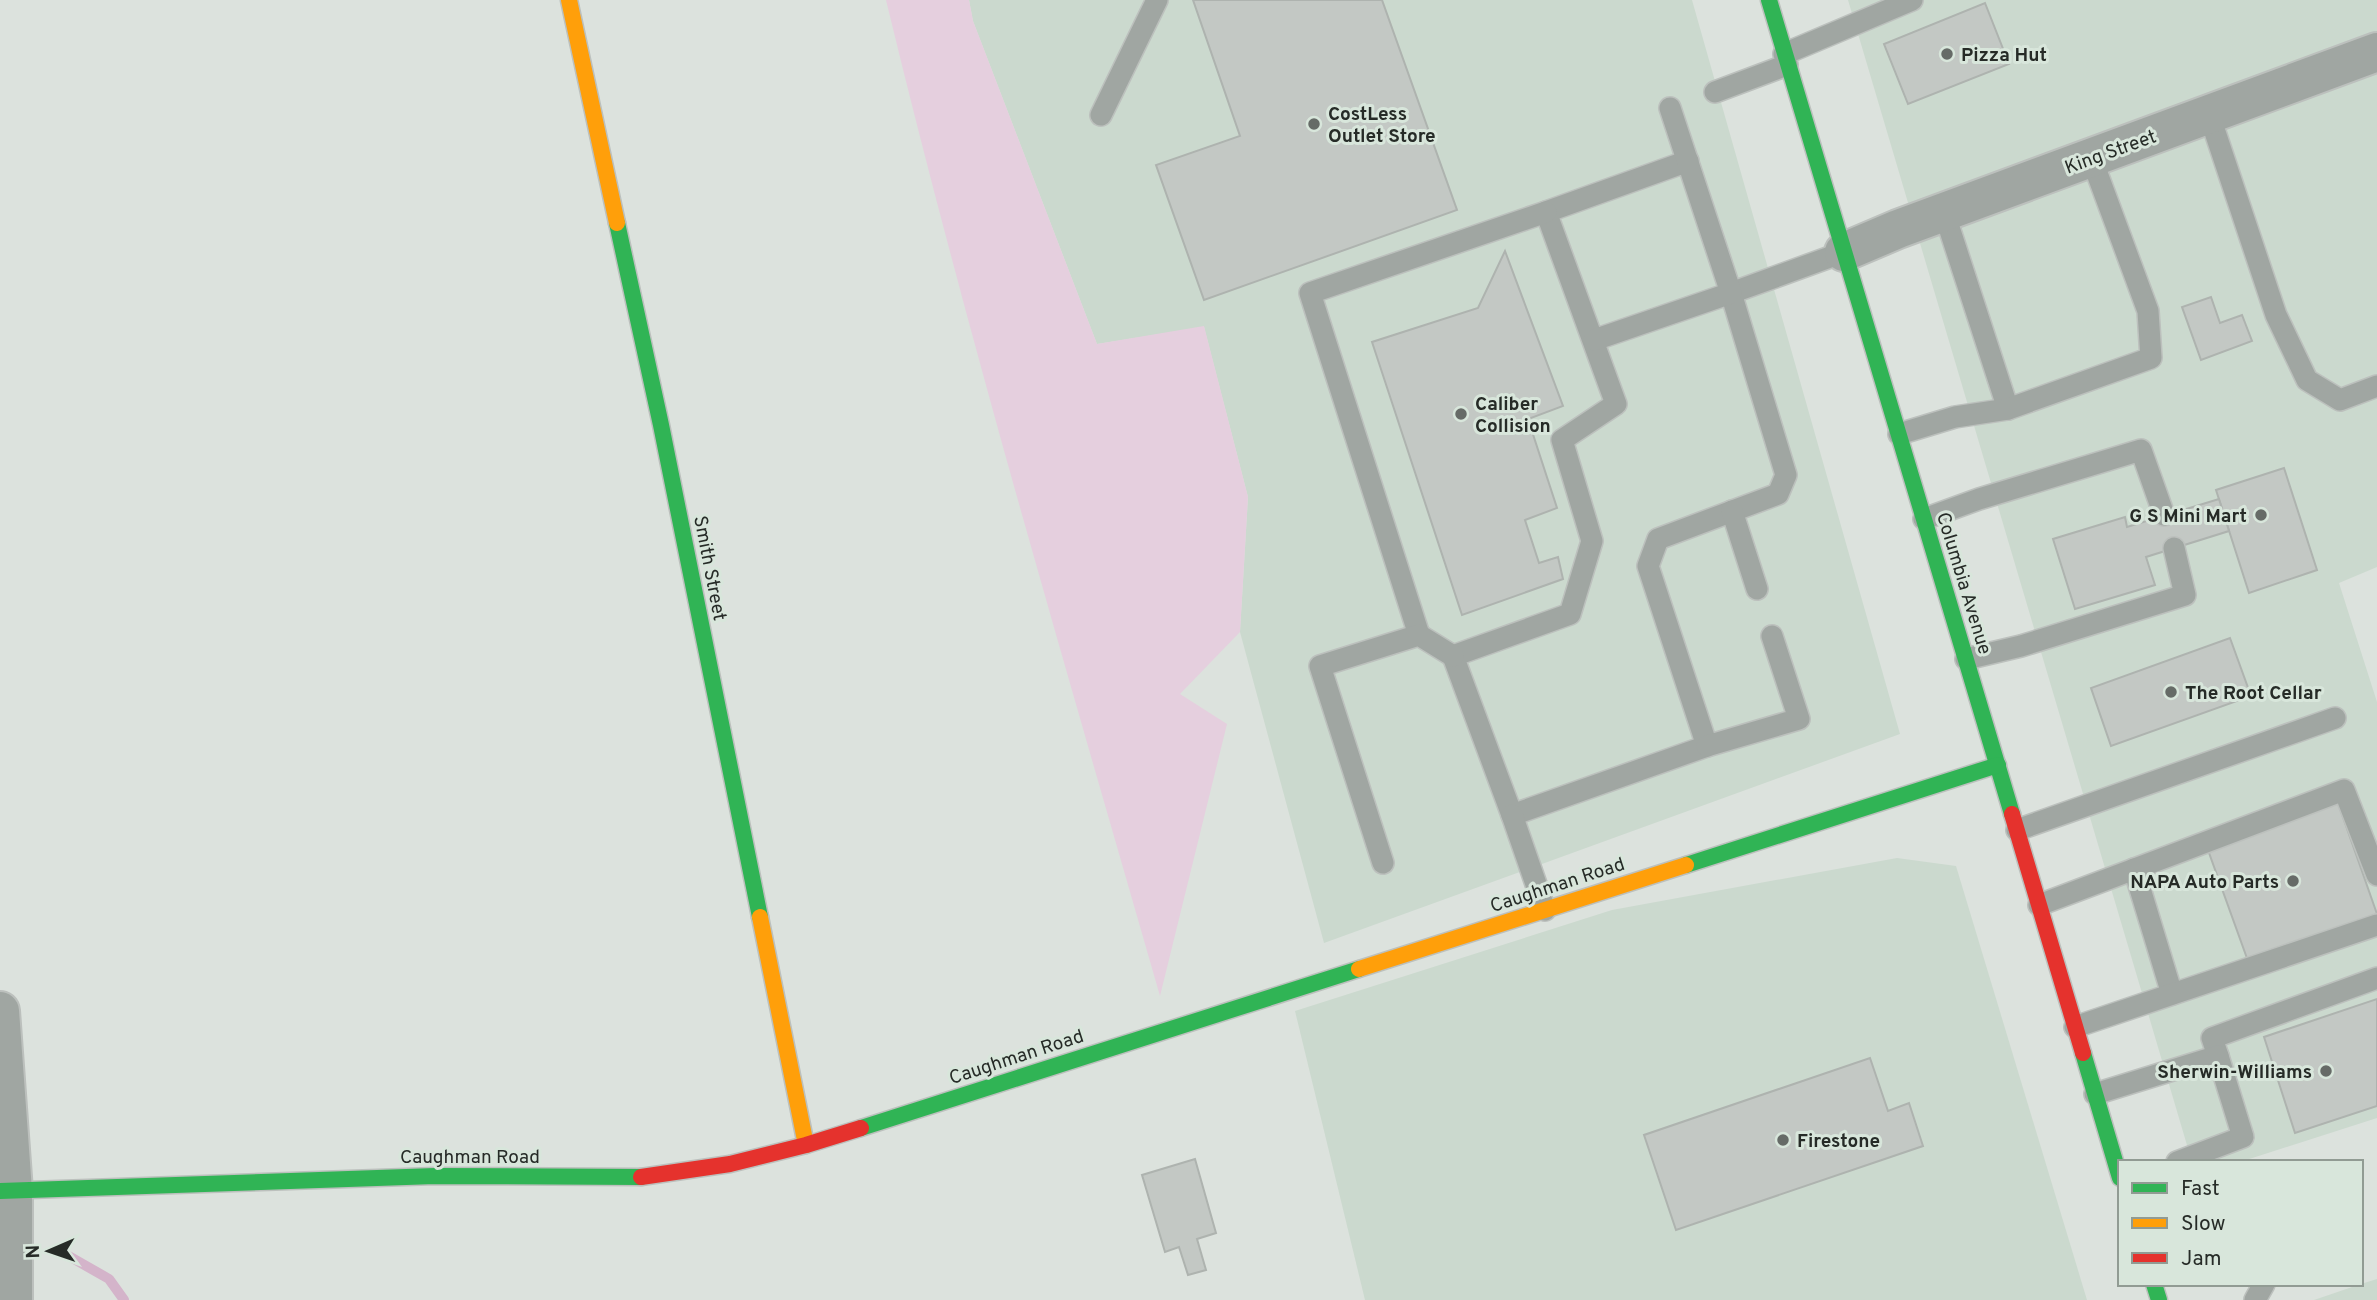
<svg xmlns="http://www.w3.org/2000/svg" width="2377" height="1300" font-family="Overpass,sans-serif">
<rect width="100%" height="100%" fill="#dce2dd"/>
<!-- built -->
<g fill="#cbd9ce">
<path d="M969,0H1692L1900,734L1324,943L1240,632L1248,497L1204,327L1097,344L973,21Z"/>
<path d="M1848,0H2377V567L2339,583L2377,702V1118L2240,1162H2192Z"/>
<path d="M1897,858L1956,866L2087,1300H1365L1295,1011L1612,910Z"/>
<path d="M2377,1279V1300H2314L2361,1284Z"/>
</g>
<!-- green -->
<path fill="#e5cfde" d="M886,0H969L973,21L1097,344L1204,326L1248,497L1240,632L1180,694L1227,724L1160,996C1065,665 967,335 886,0Z"/>
<g fill="none" stroke-linecap="round" stroke-linejoin="round">
<!-- stream -->
<path stroke="#d4b4ca" stroke-width="10" d="M67,1255L109,1279L124,1300"/>
</g>
<!-- building -->
<g fill="#c3c8c4" stroke="#aeb3af" stroke-width="2">
<path d="M1193,0H1382L1457,210L1204,300L1156,165L1240,136Z"/>
<path d="M1985,3L2009,64L1908,104L1884,44Z"/>
<path d="M1505,251L1563,406L1528,419L1557,508L1525,520L1539,563L1558,557L1563,579L1462,615L1372,342L1478,308Z"/>
<path d="M2211,297L2220,323L2242,315L2252,341L2201,360L2182,307Z"/>
<path d="M2284,468L2317,570L2249,593L2216,490Z"/>
<path d="M2219,499L2229,531L2146,557L2155,585L2075,609L2053,539L2125,517L2127,527Z"/>
<path d="M2230,638L2251,696L2111,746L2091,688Z"/>
<path d="M2338,803L2377,914L2248,961L2208,850Z"/>
<path d="M2377,999V1106L2295,1133L2264,1037Z"/>
<path d="M1870,1058L1888,1111L1909,1103L1923,1146L1676,1230L1644,1135Z"/>
<path d="M1195,1159L1216,1233L1197,1239L1206,1270L1188,1275L1179,1247L1165,1252L1142,1175Z"/>
</g>
<g fill="none" stroke-linecap="round" stroke-linejoin="round">
<!-- lane casing -->
<g stroke="#bcc0bd" stroke-width="24">
<g id="lane">
<path d="M1784,54L1912,0"/>
<path d="M1715,92L1787,65"/>
<path d="M2209,114L2276,315L2307,380L2340,400L2377,386"/>
<path d="M1101,115L1157,0"/>
<path d="M1688,161L1546,212L1616,404L1562,440L1592,541L1570,614L1453,656L1512,815L1707,746L1648,566L1658,539L1778,494L1786,475L1731,293L1844,252"/>
<path d="M1944,212L2008,409"/>
<path d="M1594,340L1731,293L1670,108"/>
<path d="M1899,434L1955,417L2008,409L2151,358L2148,311L2091,157"/>
<path d="M1732,511L1757,589"/>
<path d="M1924,519L1979,499L2141,450L2164,515"/>
<path d="M1419,635L1310,293L1546,212"/>
<path d="M1966,659L2021,646L2185,595L2174,548"/>
<path d="M1707,746L1799,719L1772,636"/>
<path d="M1512,815L1545,910"/>
<path d="M2017,830L2335,718"/>
<path d="M1383,863L1320,666L1419,635L1453,656"/>
<path d="M2134,869L2172,994"/>
<path d="M2039,905L2344,790L2377,875"/>
<path d="M2075,1027L2377,925"/>
<path d="M2218,1056L2212,1038L2377,978"/>
<path d="M2095,1094L2218,1056L2243,1137L2177,1162"/>
<path d="M2255,1300L2264,1284"/>
</g>
</g>
<!-- street casing -->
<g stroke="#bcc0bd" stroke-width="42">
<g id="street">
<path d="M1844,252L1898,229L2377,52"/>
<path d="M0,1011L13,1191V1300"/>
</g>
</g>
<!-- fast casing -->
<g stroke="#bcc0bd" stroke-width="19">
<g id="fast">
<path d="M1769,0L2012,814"/>
<path d="M617,223L661,425L760,917"/>
<path d="M1686,865L1998,765"/>
<path d="M2083,1053L2120,1178"/>
<path d="M861,1128L1359,969"/>
<path d="M0,1191L435,1176L641,1177"/>
<path d="M2154,1284L2159,1300"/>
</g>
</g>
<!-- slow casing -->
<g stroke="#bcc0bd" stroke-width="19">
<g id="slow">
<path d="M569,0L617,223"/>
<path d="M760,917L806,1145"/>
<path d="M1359,969L1686,865"/>
</g>
</g>
<!-- jam casing -->
<g stroke="#bcc0bd" stroke-width="19">
<g id="jam">
<path d="M2012,814L2083,1053"/>
<path d="M641,1177L730,1164L806,1145L861,1128"/>
</g>
</g>
<!-- lane -->
<use href="#lane" stroke="#a0a6a2" stroke-width="21"/>
<!-- street -->
<use href="#street" stroke="#a0a6a2" stroke-width="38"/>
<!-- fast -->
<use href="#fast" stroke="#30b455" stroke-width="16"/>
<!-- slow -->
<use href="#slow" stroke="#ff9f0a" stroke-width="16"/>
<!-- jam -->
<use href="#jam" stroke="#e5322d" stroke-width="16"/>
</g>
<!-- markers -->
<g fill="#666b67" stroke="#d8e6db" stroke-width="2.5">
<circle cx="1947" cy="54" r="7"/>
<circle cx="1314" cy="124" r="7"/>
<circle cx="1461" cy="414" r="7"/>
<circle cx="2261" cy="515" r="7"/>
<circle cx="2171" cy="692" r="7"/>
<circle cx="2293" cy="881" r="7"/>
<circle cx="2326" cy="1071" r="7"/>
<circle cx="1783" cy="1140" r="7"/>
</g>
<g text-anchor="middle" stroke-width="6" stroke-linejoin="round" paint-order="stroke">
<!-- poi labels -->
<g font-size="19" font-weight="bold" fill="#262b27" stroke="#d8e6db" text-anchor="start">
<text x="1961" y="61">Pizza Hut</text>
<text x="1328" y="120">CostLess<tspan x="1328" dy="22">Outlet Store</tspan></text>
<text x="1475" y="410">Caliber<tspan x="1475" dy="22">Collision</tspan></text>
<text x="2247" y="522" text-anchor="end">G S Mini Mart</text>
<text x="2185" y="699">The Root Cellar</text>
<text x="2279" y="888" text-anchor="end">NAPA Auto Parts</text>
<text x="2312" y="1078" text-anchor="end">Sherwin-Williams</text>
<text x="1797" y="1147">Firestone</text>
</g>
<!-- street labels -->
<g font-size="19" fill="#262b27" stroke="#d8e6db">
<text transform="translate(2110 151) rotate(-20)" y="7">King Street</text>
<text transform="translate(711 568) rotate(79)" y="7">Smith Street</text>
<text transform="translate(1965 583) rotate(73)" y="7">Columbia Avenue</text>
<text transform="translate(1557 884) rotate(-18)" y="7">Caughman Road</text>
<text transform="translate(1016 1056) rotate(-18)" y="7">Caughman Road</text>
<text x="470" y="1163">Caughman Road</text>
</g>
</g>
<!-- legend -->
<rect x="2118" y="1160" width="245" height="126" fill="#d8e6db" stroke="#919b93" stroke-width="2"/>
<rect x="2132" y="1183" width="35" height="10" fill="#30b455" stroke="#919b93" stroke-width="2"/>
<text x="2181" y="1195" font-size="21" fill="#262b27">Fast</text>
<rect x="2132" y="1218" width="35" height="10" fill="#ff9f0a" stroke="#919b93" stroke-width="2"/>
<text x="2181" y="1230" font-size="21" fill="#262b27">Slow</text>
<rect x="2132" y="1253" width="35" height="10" fill="#e5322d" stroke="#919b93" stroke-width="2"/>
<text x="2181" y="1265" font-size="21" fill="#262b27">Jam</text>
<!-- north arrow -->
<g transform="translate(49 1251) rotate(268)" stroke="#d8e6db" stroke-width="5" paint-order="stroke">
<path d="M0-5L12 26L0 18L-12 26Z" fill="#262b27"/>
<text y="-10" font-size="19" font-weight="bold" text-anchor="middle" fill="#262b27">N</text>
</g>
</svg>
